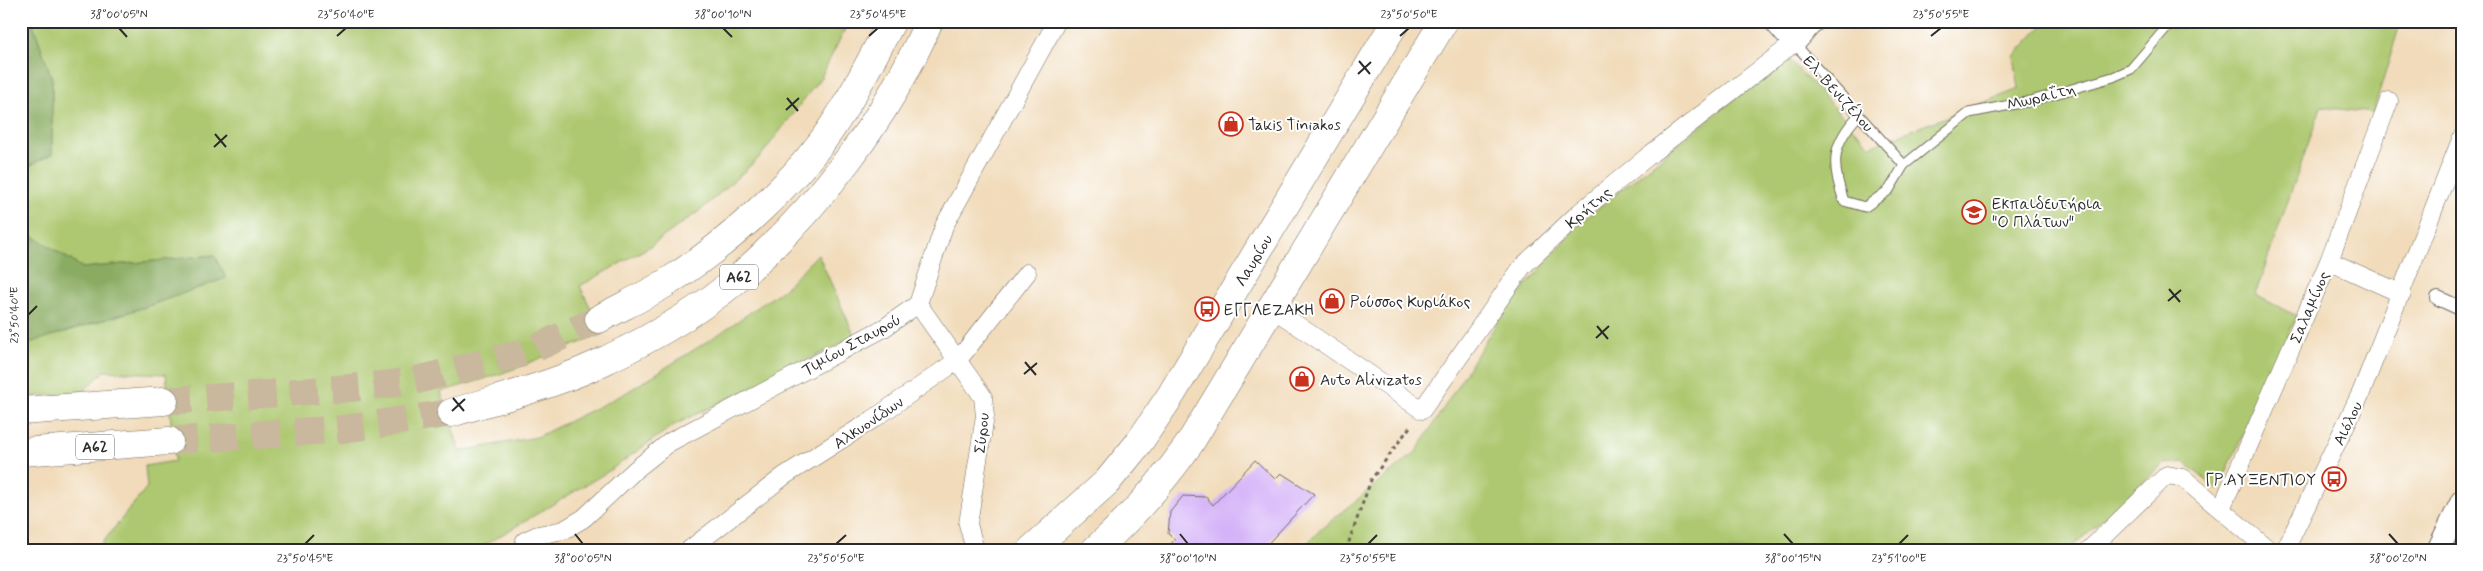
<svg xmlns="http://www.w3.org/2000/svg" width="2483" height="571" font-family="Mynerve,sans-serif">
<rect width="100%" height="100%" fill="#fff"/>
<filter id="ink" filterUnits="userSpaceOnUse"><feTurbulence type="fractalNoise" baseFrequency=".02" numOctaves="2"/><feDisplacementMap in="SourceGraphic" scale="10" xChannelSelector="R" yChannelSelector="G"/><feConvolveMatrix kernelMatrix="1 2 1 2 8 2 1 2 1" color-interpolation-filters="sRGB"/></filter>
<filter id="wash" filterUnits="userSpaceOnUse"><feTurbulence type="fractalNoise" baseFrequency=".0096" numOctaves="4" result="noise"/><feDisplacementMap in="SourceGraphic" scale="20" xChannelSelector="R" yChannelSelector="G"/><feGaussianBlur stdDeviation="1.12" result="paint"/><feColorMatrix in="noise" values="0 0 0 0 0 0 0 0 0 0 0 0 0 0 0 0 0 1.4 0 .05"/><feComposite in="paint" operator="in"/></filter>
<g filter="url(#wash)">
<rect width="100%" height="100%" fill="#f1dbba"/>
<!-- green -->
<g fill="#adc86f" stroke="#6c7a4d">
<path d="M32,21H849L821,77L760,157L702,209L649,247L580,286L603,334L500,374L441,392L460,451L537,437L624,394L719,334L784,289L818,254L855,337L674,425L609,471L476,550H101L103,542L147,487L145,466L175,461L166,374L105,371L81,393L21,397V342L26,344L145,307L226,278L214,255L83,268L25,231L21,224V170L52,154V79Z"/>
<path d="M2047,21H2401L2373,113L2321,107L2255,295L2297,316L2218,490L2184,462L2163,464L2069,550H1301L1321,529L1416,452L1505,310L1582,221L1787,57L1870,146L2019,89L2014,56Z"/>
</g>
<!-- forest -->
<g fill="#8aac62" stroke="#5a6c46">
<path d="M21,21H32L52,79V154L21,170Z"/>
<path d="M21,224L25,231L83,268L214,255L226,278L145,307L26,344L21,342Z"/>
</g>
<g id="blocks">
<!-- building -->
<path fill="#d4b3f8" d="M1255,460L1275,479L1281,473L1314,494L1262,550H1166L1175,539L1168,534L1170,512L1183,496L1206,497L1213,505Z"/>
</g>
</g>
<g filter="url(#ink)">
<use href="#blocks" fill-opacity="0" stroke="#70695d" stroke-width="1"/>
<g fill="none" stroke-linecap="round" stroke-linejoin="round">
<!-- motorway-tunnel -->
<g stroke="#c9b89d" stroke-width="28" stroke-dasharray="28 14" stroke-linecap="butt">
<path d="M164,401L339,389L409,382L527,352L599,319"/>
<path d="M169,441L343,429L451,413"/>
</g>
<!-- service casing -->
<g stroke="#70695d" stroke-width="11">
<g id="service">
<path d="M1794,43L1904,165"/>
<path d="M1859,115C1831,144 1831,165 1844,201L1865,207L1889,190L1904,165L1969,113L2031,101L2113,77L2131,69L2172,21"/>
</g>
</g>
<!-- pedestrian casing -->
<g stroke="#70695d" stroke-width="16">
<path id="pedestrian" d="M2438,298L2462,309"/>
</g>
<!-- minor casing -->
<g stroke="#70695d" stroke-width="19">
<g id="minor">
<path d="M2329,261L2402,294"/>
<path d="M918,304L983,397L985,416L968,524L975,550"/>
<path d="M1272,308L1422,410L1522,267L1580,212L1652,153L1794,43"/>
<path d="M2221,509L2329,261L2389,101"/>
<path d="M526,550L525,541L538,535L564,530L584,518L635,470L670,442L884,328L918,304L944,226L1057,21"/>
<path d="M689,550L784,476L872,420L958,360L1027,273"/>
<path d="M2089,550L2167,475L2183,478L2269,550"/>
<path d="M2285,550L2361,393L2462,137"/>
</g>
</g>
<!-- tertiary casing -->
<g stroke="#70695d" stroke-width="24">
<g id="tertiary">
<path d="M1775,21L1794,43L1813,21"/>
<path d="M2438,550L2462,501"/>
</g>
</g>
<!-- primary casing -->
<g stroke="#70695d" stroke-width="29">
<g id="primary">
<path d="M1031,550L1107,482L1138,444L1171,395L1396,21"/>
<path d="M1095,550C1131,518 1162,483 1190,443L1444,21"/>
</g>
</g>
<!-- motorway casing -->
<g stroke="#70695d" stroke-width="29">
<g id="motorway">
<path d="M599,319C621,307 645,296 666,283C722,248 781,195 821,143C849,105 870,62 892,21"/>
<path d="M21,411L164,401"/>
<path d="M451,413C503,397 559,384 608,359C652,338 699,311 736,280C816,211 888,118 929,21"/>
<path d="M21,452L169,441"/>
</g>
</g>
<!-- path -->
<path stroke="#70695d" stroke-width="3" stroke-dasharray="4 4" stroke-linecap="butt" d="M1346,550L1371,480L1412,424"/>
<!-- service -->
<use href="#service" stroke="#fff" stroke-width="9"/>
<!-- pedestrian -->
<use href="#pedestrian" stroke="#fff" stroke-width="14"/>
<!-- minor -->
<use href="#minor" stroke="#fff" stroke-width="18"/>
<!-- tertiary -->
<use href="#tertiary" stroke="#fff" stroke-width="22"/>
<!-- primary -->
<use href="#primary" stroke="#fff" stroke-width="28"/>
<!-- motorway -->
<use href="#motorway" stroke="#fff" stroke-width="28"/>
</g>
</g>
<!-- ticks -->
<path fill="none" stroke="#2b2b2b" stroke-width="2" d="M119,28L127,37M723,28L732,37M337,36L346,28M869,36L878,28M1400,36L1409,28M1931,36L1941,28M1359,61L1370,74M1358,74L1371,62M787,98L798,111M786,110L799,98M215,134L226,147M214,147L227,135M2169,289L2180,302M2168,301L2181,290M28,315L37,306M1597,326L1608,339M1596,338L1609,326M1025,362L1036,375M1024,374L1037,363M453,398L464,411M452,411L465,399M575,534L583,544M1180,534L1188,544M1784,534L1793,544M2389,534L2398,544M305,544L314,535M836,544L846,535M1368,544L1377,535M1899,544L1908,535"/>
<!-- icons -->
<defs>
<g id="shop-ring" transform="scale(1.25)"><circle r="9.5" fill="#fff" stroke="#c8321e" stroke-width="1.5"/><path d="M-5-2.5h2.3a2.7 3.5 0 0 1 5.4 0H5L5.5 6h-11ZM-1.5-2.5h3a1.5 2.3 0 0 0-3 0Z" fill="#c8321e"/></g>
<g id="school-ring" transform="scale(1.25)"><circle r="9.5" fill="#fff" stroke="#c8321e" stroke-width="1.5"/><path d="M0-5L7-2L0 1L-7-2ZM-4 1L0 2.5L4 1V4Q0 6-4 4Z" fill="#c8321e"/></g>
<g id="bus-ring" transform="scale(1.25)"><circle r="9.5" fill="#fff" stroke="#c8321e" stroke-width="1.5"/><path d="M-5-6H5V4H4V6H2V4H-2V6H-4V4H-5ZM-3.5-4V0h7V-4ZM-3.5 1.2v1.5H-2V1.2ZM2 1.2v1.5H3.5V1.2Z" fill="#c8321e"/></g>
</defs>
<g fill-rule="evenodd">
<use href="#shop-ring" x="1231" y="124"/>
<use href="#school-ring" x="1974" y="212"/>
<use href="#shop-ring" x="1332" y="301"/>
<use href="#bus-ring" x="1207" y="309"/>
<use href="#shop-ring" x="1302" y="379"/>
<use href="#bus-ring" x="2334" y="479"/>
</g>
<g text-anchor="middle" stroke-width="4" stroke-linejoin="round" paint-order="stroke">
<!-- shield labels -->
<g fill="#fff" stroke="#6b6b6b" stroke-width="1">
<rect x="720" y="264.5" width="38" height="25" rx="4"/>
<rect x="76" y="434.5" width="38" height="25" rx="4"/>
</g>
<g font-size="15" font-weight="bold" fill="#2b2b2b">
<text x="739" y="282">Α62</text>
<text x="95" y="452">Α62</text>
</g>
<!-- street labels -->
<g font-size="16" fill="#2b2b2b" stroke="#fff">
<text transform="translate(1839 93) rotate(48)" y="6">Ελ. Βενιζέλου</text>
<text transform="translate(2041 96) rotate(-14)" y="6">Μωραΐτη</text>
<text transform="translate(1588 207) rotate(-41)" y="6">Κρήτης</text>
<text transform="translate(1253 260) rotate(-59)" y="6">Λαυρίου</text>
<text transform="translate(2309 307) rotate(-67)" y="6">Σαλαμίνος</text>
<text transform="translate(851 344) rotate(-29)" y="6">Τιμίου Σταυρού</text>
<text transform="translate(868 422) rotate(-34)" y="6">Αλκυονίδων</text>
<text transform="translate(2347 423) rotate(-64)" y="6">Αιόλου</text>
<text transform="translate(981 433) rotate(-84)" y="6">Σύρου</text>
</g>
<!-- poi labels -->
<g font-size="16" fill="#2b2b2b" stroke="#fff" text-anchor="start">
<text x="1248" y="130">Takis Tiniakos</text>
<text x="1992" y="209">Εκπαιδευτήρια<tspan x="1992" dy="18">"Ο Πλάτων"</tspan></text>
<text x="1350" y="307">Ρούσσος Κυριάκος</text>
<text x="1224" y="315">ΕΓΓΛΕΖΑΚΗ</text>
<text x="1320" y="385">Auto Alivizatos</text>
<text x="2316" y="485" text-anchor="end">ΓΡ.ΑΥΞΕΝΤΙΟΥ</text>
</g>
</g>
<!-- margin -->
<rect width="2483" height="571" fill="none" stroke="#fff" stroke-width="55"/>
<rect x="28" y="28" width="2428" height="516" fill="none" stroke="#2b2b2b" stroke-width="2"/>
<g font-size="12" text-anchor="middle" fill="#2b2b2b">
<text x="119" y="18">38°00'05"N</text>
<text x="346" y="18">23°50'40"E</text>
<text x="723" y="18">38°00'10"N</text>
<text x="878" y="18">23°50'45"E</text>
<text x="1409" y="18">23°50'50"E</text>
<text x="1941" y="18">23°50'55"E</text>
<text transform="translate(14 315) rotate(-90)" y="4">23°50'40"E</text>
<text x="305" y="562">23°50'45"E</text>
<text x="583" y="562">38°00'05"N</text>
<text x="836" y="562">23°50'50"E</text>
<text x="1188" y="562">38°00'10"N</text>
<text x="1368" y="562">23°50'55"E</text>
<text x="1793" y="562">38°00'15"N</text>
<text x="1899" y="562">23°51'00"E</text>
<text x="2398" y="562">38°00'20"N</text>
</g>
</svg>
